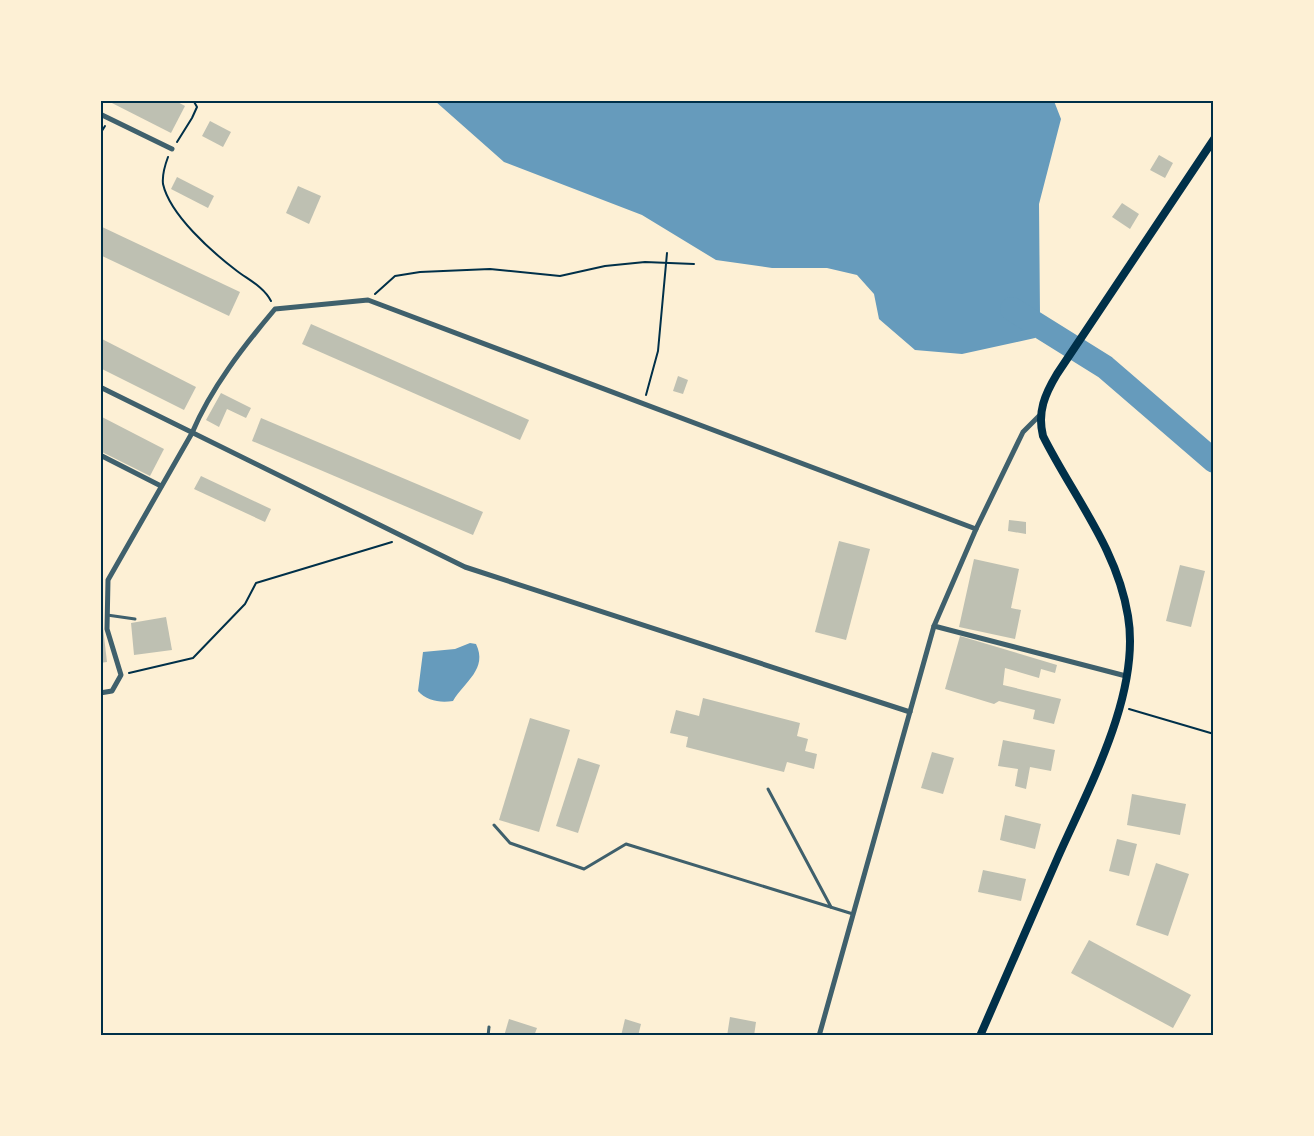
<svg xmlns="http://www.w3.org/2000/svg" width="1314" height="1136" font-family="Rubik,sans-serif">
<rect width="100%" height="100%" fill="#fdf0d5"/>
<!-- water -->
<g fill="#669bbc">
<path d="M435,101H1054L1061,119L1039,204L1040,315L1035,338L962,354L915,350L879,319L874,294L857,275L827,268H772L716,260L642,215L504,162Z"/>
<path d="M470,643L476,644C488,669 465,681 453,701C440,703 427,701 418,691L423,652L455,649Z"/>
</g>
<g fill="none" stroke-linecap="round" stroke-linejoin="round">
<!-- river -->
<path stroke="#669bbc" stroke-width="24" d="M1012,309L1105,367L1214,461"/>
</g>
<!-- building -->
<g fill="#bec0b2">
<path d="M106,100H174L185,106L171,133Z"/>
<path d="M210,121L231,132L223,147L202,136Z"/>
<path d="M1159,155L1173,163L1165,178L1150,170Z"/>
<path d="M177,177L214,196L208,208L171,189Z"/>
<path d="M298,186L321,196L309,224L286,213Z"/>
<path d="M1122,203L1139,214L1130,229L1112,217Z"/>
<path d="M100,226L240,292L229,316L100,255Z"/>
<path d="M311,324L529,420L520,440L302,344Z"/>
<path d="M100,338L196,387L184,410L100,368Z"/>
<path d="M678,376L688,380L683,394L673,391Z"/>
<path d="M221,393L251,408L246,418L227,409L219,427L206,420Z"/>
<path d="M102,417L164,449L150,476L100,451Z"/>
<path d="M261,418L483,512L473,535L252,441Z"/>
<path d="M201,476L271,509L265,522L194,489Z"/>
<path d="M1009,520L1026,522V534L1008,531Z"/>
<path d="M839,541L870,549L846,640L815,632Z"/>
<path d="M974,559L1019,569L1011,608L1021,610L1015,639L959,627Z"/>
<path d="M1180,565L1205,571L1191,627L1166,621Z"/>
<path d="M166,617L172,650L134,655L131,623Z"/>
<path d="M100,628H103L107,662L100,663Z"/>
<path d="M960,636L1057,665L1055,673L1041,669L1039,678L1005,668L1003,685L1061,699L1054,724L1033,719L1035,710L999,701L994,704L945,689Z"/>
<path d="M703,698L800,723L797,736L808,739L805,751L817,754L814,769L787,762L784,772L686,747L688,737L670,733L676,710L699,716Z"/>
<path d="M530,718L570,730L539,832L499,820Z"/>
<path d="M1003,740L1055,750L1051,771L1030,767L1026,789L1015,786L1018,769L998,766Z"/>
<path d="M932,752L954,758L943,794L921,788Z"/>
<path d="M578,758L600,765L578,833L556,826Z"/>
<path d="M1132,794L1186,804L1180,835L1127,825Z"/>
<path d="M1005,815L1041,824L1035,849L1000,840Z"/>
<path d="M1117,839L1137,844L1129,876L1109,871Z"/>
<path d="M1156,863L1189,874L1168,936L1136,925Z"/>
<path d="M983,870L1026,879L1021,901L978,892Z"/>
<path d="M1089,940L1191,995L1173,1028L1071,973Z"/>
<path d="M730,1017L756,1022L754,1036H727Z"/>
<path d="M509,1019L537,1028L534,1036H504Z"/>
<path d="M625,1019L641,1024L638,1036H621Z"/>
</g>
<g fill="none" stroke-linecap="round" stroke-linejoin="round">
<!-- path -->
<g stroke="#003049" stroke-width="2">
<path d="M100,134L105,126"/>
<path d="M177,142L192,118L197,107L193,100"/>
<path d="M168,157C165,165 162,175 163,184C170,215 212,252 237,271C249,280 264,287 271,301"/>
<path d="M375,294L395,276L420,272L490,269L560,276L605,266L645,262L694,264"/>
<path d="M646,395L658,351L667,253"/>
<path d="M129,673L193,658L245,604L256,583L392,542"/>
<path d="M1129,709L1214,734"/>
</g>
<!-- service -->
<g stroke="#3f606c" stroke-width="3">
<path d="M107,615L135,619"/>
<path d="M768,789L831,907"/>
<path d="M494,825L510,843L584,869L626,844L853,914"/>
<path d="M488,1036L489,1027"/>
</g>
<!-- minor -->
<g stroke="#3f606c" stroke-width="5">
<path d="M100,114L172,149"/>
<path d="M100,387L465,567L910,712"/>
<path d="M100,455L161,486"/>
<path d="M934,626L1126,676"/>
<path d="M100,693L112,691L121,675L107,629L108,580L192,433C211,388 243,347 275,309L368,300L976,529"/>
<path d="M819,1036L934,626L976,529L1023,432L1040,415"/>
</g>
<!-- secondary -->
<path stroke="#003049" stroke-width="8" d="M980,1036C1006,976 1032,916 1058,857C1089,787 1141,693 1128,616C1117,548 1073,496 1043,436C1037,412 1045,394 1057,374L1214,139"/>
</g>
<!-- border -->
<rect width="1314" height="1136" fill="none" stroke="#fdf0d5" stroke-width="204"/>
<rect x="102" y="102" width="1110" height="932" fill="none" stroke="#003049" stroke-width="2"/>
</svg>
